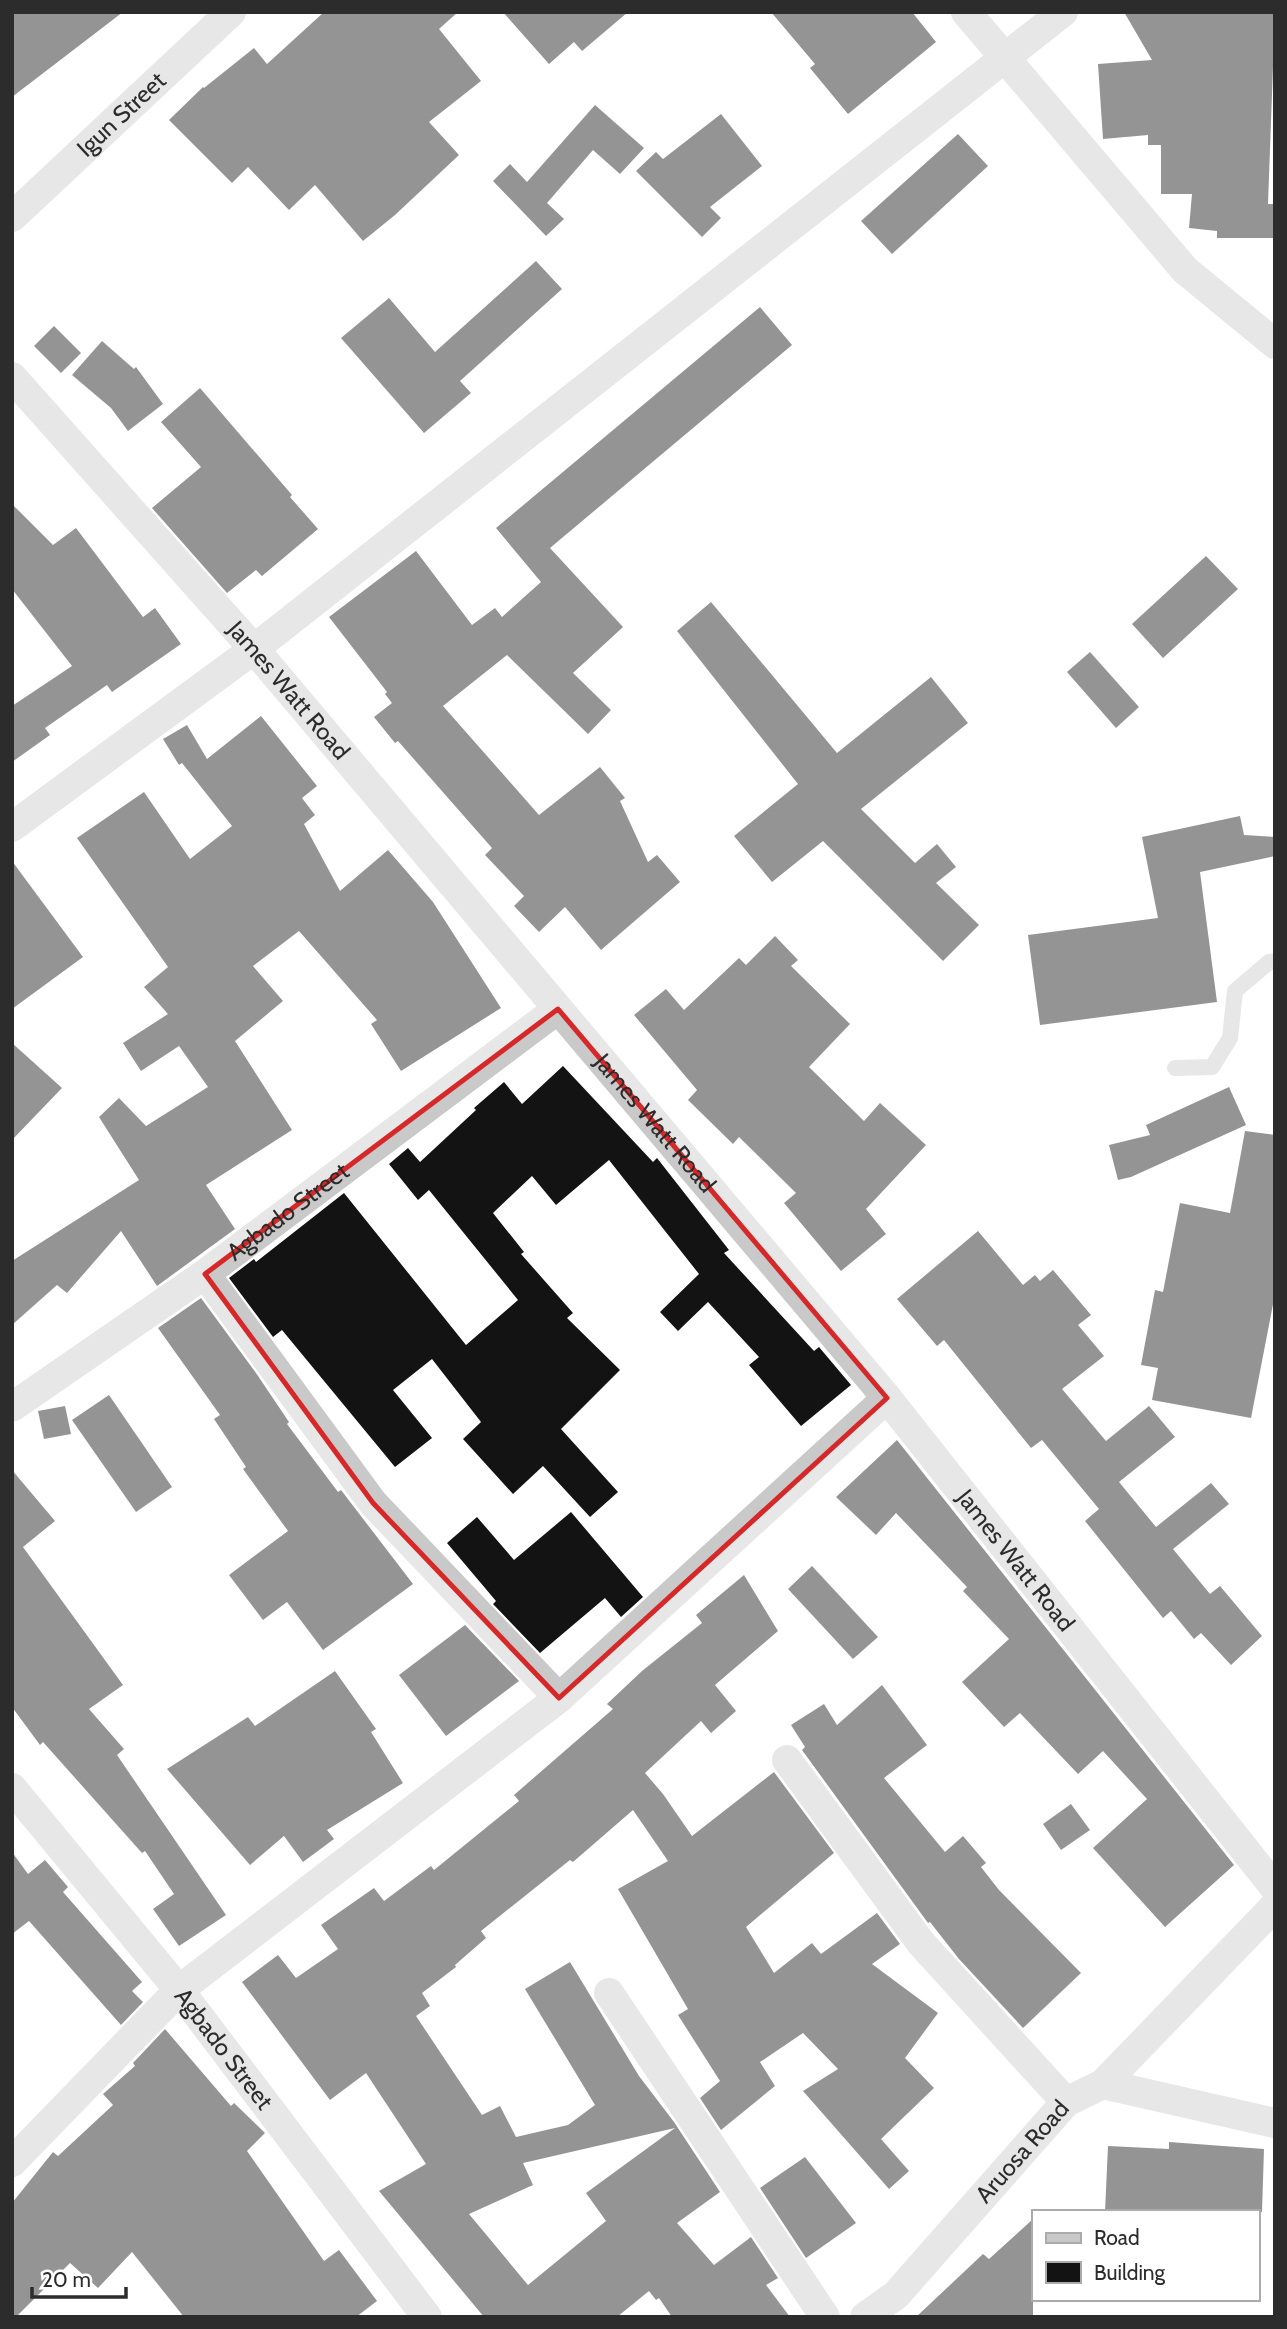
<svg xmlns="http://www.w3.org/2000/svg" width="1287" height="2329" font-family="Cabin,sans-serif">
<rect width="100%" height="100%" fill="#fff"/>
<!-- building -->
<g fill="#131313" fill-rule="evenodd">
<path d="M12,12H123L12,97Z"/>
<path d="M324,12H458L439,29L481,81L429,122L459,155L395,215L363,241L315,185L289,210L248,167L232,183L169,120L203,87L204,88L254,48L267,64Z"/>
<path d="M503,12H628L582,51L574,42L549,64Z"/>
<path d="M771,12H912L936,42L848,114L810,68L815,64Z"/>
<path d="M1124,12H1275L1268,204H1275V238H1217V231L1189,228L1192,194H1161V145H1148V135L1103,139L1098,64L1152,60Z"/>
<path d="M595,105L644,148L620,174L593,150L547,203L564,219L546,236L493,181L510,164L527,182Z"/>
<path d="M721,114L762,166L710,207L721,218L702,237L636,171L656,152L663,159Z"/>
<path d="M958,134L988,166L892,254L861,221Z"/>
<path d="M536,261L562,289L460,381L471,393L424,433L341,338L389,298L435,352Z"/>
<path d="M760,307L792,345L550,548L623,627L573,673L611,710L588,734L507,655L443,706L539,815L600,767L625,798L620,801L648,862L657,855L680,882L601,950L565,907L539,932L514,906L524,896L485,855L492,848L398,741L395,743L374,717L392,703L385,694L387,692L329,617L416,551L472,625L495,608L502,617L541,582L496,528Z"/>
<path d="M54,326L81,353L61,373L34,346Z"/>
<path d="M102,341L134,369L136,367L163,404L128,431L111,408L72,375Z"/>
<path d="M200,388L292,495L290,497L318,529L262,576L256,570L227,593L152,508L201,467L161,422Z"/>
<path d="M12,504L53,545L76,528L143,617L155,608L181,644L112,692L107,685L45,728L50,735L12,762V706L72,666L12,589Z"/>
<path d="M1206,556L1238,589L1163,658L1132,624Z"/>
<path d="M711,602L837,753L931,677L968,723L861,809L915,863L937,844L956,867L936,883L979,925L943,961L823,841L772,882L734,836L798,784L677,631Z"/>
<path d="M1090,652L1139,707L1116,728L1067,672Z"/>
<path d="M261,716L317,786L302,798L315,815L304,824L340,891L388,850L433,902L501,1008L401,1071L371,1024L377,1020L299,931L253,966L283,1001L235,1041L292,1130L206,1185L235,1229L157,1286L121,1231L67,1293L57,1285L12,1325V1261L139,1180L99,1117L119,1098L146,1126L208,1087L179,1046L141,1071L123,1043L168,1014L144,987L168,967L77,838L144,792L190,859L232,826L182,763L179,765L163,739L187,725L207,759Z"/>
<path d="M1240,816L1244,835L1275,837V856L1200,872L1217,1002L1040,1025L1028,935L1158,918L1142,837Z"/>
<path d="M12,861L83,957L12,1009Z"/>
<path d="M775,936L798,960L791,966L850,1024L809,1067L864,1121L880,1103L926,1145L866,1209L886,1234L841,1271L784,1203L796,1193L739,1137L733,1144L688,1100L697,1090L634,1015L666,989L684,1010L739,958L746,965Z"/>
<path d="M12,1043L62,1088L12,1140Z"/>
<path d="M563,1066L653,1162L657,1158L729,1250L724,1253L814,1351L819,1347L851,1385L801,1426L749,1365L759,1357L708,1302L678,1331L660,1312L699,1274L609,1160L556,1205L532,1176L493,1213L524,1252L521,1254L573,1313L567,1318L620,1370L561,1429L618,1492L590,1517L543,1466L513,1494L463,1439L481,1422L432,1359L393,1390L432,1438L395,1467L282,1330L273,1337L229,1278L254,1259L256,1262L344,1193L466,1345L518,1300L429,1190L418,1200L389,1164L408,1148L420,1162L476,1110L474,1108L504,1082L522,1104Z"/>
<path d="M1229,1087L1246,1125L1131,1177L1118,1180L1109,1145L1150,1135L1146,1125Z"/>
<path d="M1245,1131L1275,1135V1294L1251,1418L1152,1400L1158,1368L1141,1365L1155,1290L1163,1292L1180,1203L1230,1213Z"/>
<path d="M978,1231L1023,1285L1035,1275L1040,1281L1053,1270L1091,1315L1078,1325L1104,1356L1062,1389L1106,1441L1149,1406L1175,1437L1119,1482L1156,1527L1211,1483L1229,1504L1173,1549L1210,1594L1220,1586L1262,1636L1231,1665L1201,1633L1194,1639L1171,1611L1163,1618L1085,1521L1099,1509L1042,1440L1031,1448L944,1340L937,1346L897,1299Z"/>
<path d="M201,1298L256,1373L289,1422L287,1424L338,1492L341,1490L413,1584L323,1650L287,1602L263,1620L229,1575L288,1531L243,1469L246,1467L214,1419L220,1415L158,1328Z"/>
<path d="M109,1395L172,1487L136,1512L72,1420Z"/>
<path d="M65,1406L71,1434L44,1439L38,1411Z"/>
<path d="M897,1440L1234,1865L1165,1927L1093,1848L1147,1799L1103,1751L1078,1774L1020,1713L1004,1727L962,1682L1009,1639L963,1591L967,1587L896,1513L876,1535L836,1497Z"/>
<path d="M12,1470L55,1521L23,1547L123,1685L89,1709L124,1749L117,1755L226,1915L179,1946L153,1909L174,1894L145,1851L142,1853L43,1742L40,1745L12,1707Z"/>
<path d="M571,1512L643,1597L621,1617L605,1598L540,1653L493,1604L496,1601L447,1543L477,1517L514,1560Z"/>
<path d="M812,1566L878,1637L853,1659L788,1589Z"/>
<path d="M744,1575L778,1631L715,1685L736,1711L711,1733L701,1721L645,1773L663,1794L692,1836L774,1772L834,1853L746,1927L774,1973L812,1943L821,1954L877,1913L900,1944L872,1964L938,2013L905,2058L934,2088L881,2139L909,2171L889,2189L803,2091L838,2069L803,2033L760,2062L775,2086L721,2130L700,2098L720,2081L678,2015L688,2009L618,1889L668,1861L633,1810L573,1862L570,1860L481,1931L486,1938L455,1965L456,1967L422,1993L430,2006L416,2016L482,2115L500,2106L516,2137L568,2125L595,2105L525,1989L570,1962L639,2076L674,2122L720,2192L677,2223L714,2265L751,2237L778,2278L766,2285L790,2317H672L659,2298L656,2300L649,2291L617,2317H484L379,2191L426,2164L366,2073L330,2100L242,1982L278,1955L296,1978L338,1949L321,1925L374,1888L384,1901L431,1866L434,1870L519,1801L514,1795L613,1709L607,1704L642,1671L702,1623L696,1615ZM675,2128L586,2193L606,2221L528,2285L469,2214L533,2185L523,2163Z"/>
<path d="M465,1625L519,1681L446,1736L399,1675Z"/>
<path d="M335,1671L376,1729L371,1732L403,1783L327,1830L334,1839L303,1862L284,1836L250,1865L167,1769L248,1717L255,1726Z"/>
<path d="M882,1685L927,1745L884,1778L945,1852L963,1836L986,1863L981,1867L999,1890L1081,1973L1023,2028L959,1959L930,1922L928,1923L802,1750L805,1747L791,1725L824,1704L837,1725Z"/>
<path d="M1071,1804L1090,1830L1061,1850L1043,1824Z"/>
<path d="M12,1852L28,1874L45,1860L68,1887L63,1892L142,1982L132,1991L143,2002L121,2025L29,1921L12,1934Z"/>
<path d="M165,2029L231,2106L234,2103L265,2133L247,2151L324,2261L339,2250L377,2301L356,2317H184L132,2252L98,2288L70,2263L16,2317H12V2203L53,2152L58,2156L113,2105L103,2094L135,2066L133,2063Z"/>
<path d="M1169,2142L1264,2149L1262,2212H1105L1108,2146L1169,2149Z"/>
<path d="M805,2157L856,2223L806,2258L760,2188Z"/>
<path d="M1033,2219V2317H916L983,2254L989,2259Z"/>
</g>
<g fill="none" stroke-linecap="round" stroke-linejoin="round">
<!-- service -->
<path stroke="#c9c9c9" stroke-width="16" d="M1175,1068L1212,1067L1230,1038L1235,991L1269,962L1275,961"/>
<!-- minor -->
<g stroke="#c9c9c9" stroke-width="30">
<path d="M966,12L1185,270L1275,344"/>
<path id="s1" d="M12,217L231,12"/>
<path id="s2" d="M12,377L254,649L887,1398L1275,1888"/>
<path d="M12,827L254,649L1063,12"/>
<path d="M205,1274L373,1503L559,1698"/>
<path id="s3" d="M12,1407L205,1274L558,1009"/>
<path d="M787,1760L921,1943L1066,2102"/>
<path id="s4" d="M12,1788L179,1990L427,2317"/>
<path d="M609,1993L825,2317"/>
<path d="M1103,2084L1275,2123"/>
<path d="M12,2162L179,1990L559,1698L887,1398"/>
<path id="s5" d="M865,2317L896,2295L1066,2102L1103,2084L1275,1906"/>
</g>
</g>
<!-- marked area -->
<path d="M0 0H1287V2329H0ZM558,1009L887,1398L559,1698L373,1503L205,1274Z" fill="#fff" fill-opacity=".55" fill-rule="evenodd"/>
<path fill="none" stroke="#d62828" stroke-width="5" stroke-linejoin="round" d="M558,1009L887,1398L559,1698L373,1503L205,1274Z"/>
<g text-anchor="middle" stroke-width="7" stroke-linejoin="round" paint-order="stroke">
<!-- street labels -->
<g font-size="24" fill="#2c2c2c" stroke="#fff">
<text dy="8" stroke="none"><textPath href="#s1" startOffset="150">Igun Street</textPath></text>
<text dy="8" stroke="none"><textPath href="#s2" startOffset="418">James Watt Road</textPath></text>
<text dy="8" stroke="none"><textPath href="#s2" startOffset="985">James Watt Road</textPath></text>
<text dy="8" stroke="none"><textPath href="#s3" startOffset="338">Agbado Street</textPath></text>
<text dy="8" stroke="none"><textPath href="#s2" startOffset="1552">James Watt Road</textPath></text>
<text dy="8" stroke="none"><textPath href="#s4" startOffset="336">Agbado Street</textPath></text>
<text dy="8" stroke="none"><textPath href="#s5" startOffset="229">Aruosa Road</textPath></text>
</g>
</g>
<!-- border -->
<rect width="1287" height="2329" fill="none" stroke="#2c2c2c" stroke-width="28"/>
<!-- legend -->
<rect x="1032" y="2210" width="228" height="91" fill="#ffffff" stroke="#ababab" stroke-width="2"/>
<rect x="1046" y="2233" width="35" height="10" fill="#c9c9c9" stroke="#ababab" stroke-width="2"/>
<text x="1094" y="2245" font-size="21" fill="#2c2c2c">Road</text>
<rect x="1046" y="2262" width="35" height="21" fill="#131313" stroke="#ababab" stroke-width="2"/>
<text x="1094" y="2280" font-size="21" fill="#2c2c2c">Building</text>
<!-- scale -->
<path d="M32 2287v10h94v-10" fill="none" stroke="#2c2c2c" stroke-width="3.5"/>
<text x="42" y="2287" font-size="21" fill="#2c2c2c" stroke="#ffffff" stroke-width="5" paint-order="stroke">20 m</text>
</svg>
